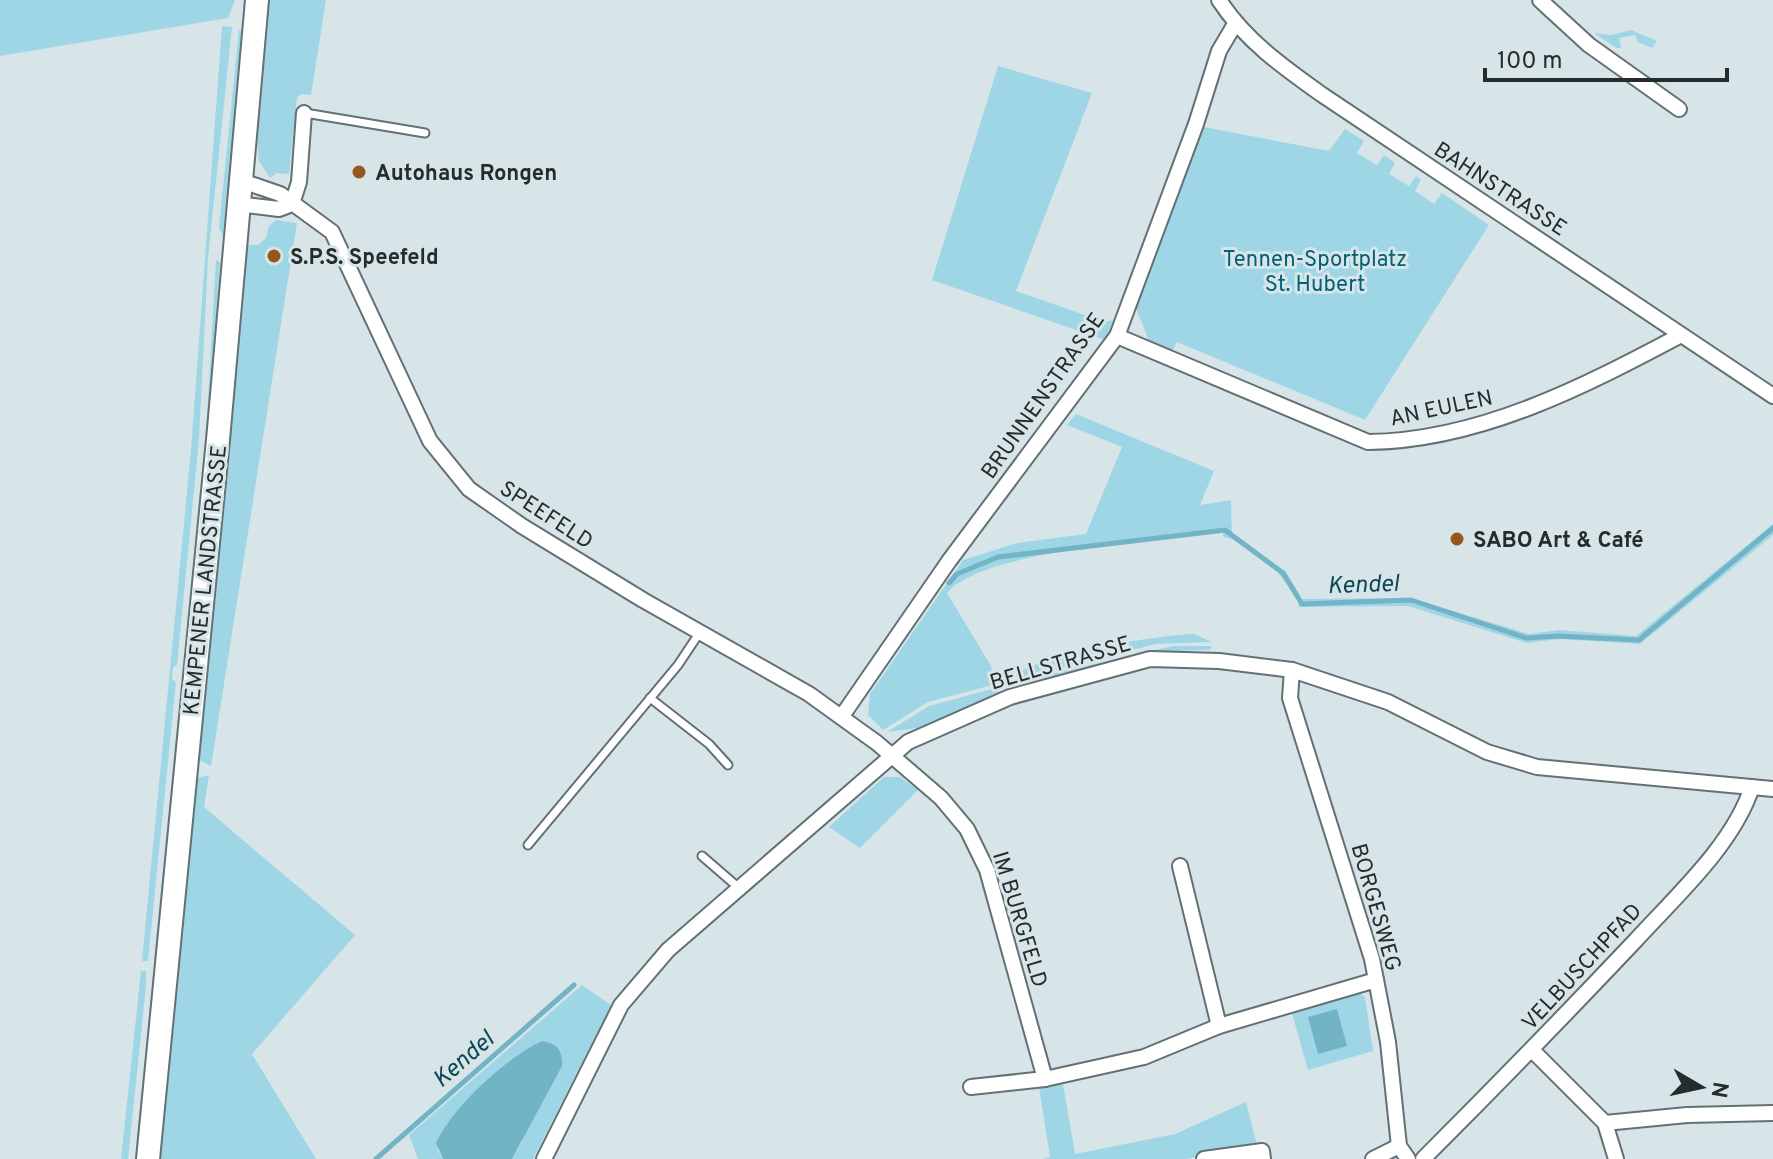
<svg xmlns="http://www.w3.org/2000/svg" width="1773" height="1159" font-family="Overpass,sans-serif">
<rect width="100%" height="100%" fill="#d7e5e9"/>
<!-- green -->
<g fill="#9fd6e6">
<path d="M0,0H235L228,18L0,56Z"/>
<path d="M269,0H326L311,95L301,94L297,98L289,174L277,173L270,178L259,161L257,140Z"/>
<path d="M222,26L232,27L208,258L199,439L177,665L173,667L172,679L176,682L148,961H142L191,450Z"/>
<path d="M239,30L242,31L241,53L223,236L219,228Z"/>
<path d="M1631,30L1657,41L1652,48L1638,42L1635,35L1619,38L1621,48H1616L1594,33L1611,35Z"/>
<path d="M998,66L1092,93L1016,291L1105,322L1113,320L1105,340L932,280Z"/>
<path d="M1204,127L1329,151L1345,129L1364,141L1357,153L1377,165L1384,155L1395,163L1389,174L1409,186L1416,176L1421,180L1415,191L1434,204L1442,193L1489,225L1365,420L1177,342L1172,351L1149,341L1136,308Z"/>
<path d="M276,220L297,223L211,766L195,758L245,250L247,245H258L266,238L269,226Z"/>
<path d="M216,260L220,262L211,418L184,662L207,418Z"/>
<path d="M1076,414L1214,471L1200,505L1231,500L1232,535L1286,572L1302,599L1410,598L1529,634L1559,630L1636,636L1773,524V535L1640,644L1559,639L1527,643L1408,606L1298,607L1299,601L1276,570L1232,539L1223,537V532C1163,540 981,550 947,593L991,666L996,684L928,702L883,730L868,715L870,694L963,560L1017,543L1086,534L1122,447L1067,425Z"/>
<path d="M1194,634L1212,642L1156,644L1016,679L1018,673C1048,653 1157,635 1194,634Z"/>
<path d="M1173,646H1212L1210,650C1143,649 1081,670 1017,688L1016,682Z"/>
<path d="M181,687L185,690L159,958L154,960Z"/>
<path d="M999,687L1000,693L918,728L887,732L929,706Z"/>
<path d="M209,775L204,807L355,935L252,1054L316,1159H159L193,779Z"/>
<path d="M884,777H900L918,790L860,848L829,827Z"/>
<path d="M141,971H146V986L128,1159H121Z"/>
<path d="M153,975L157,977L138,1159H135Z"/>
<path d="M582,985L611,1005L533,1159H512L523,1141L437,1149L443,1159H418L409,1135Z"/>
<path d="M1356,991L1365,997L1373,1051L1308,1070L1291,1010Z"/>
<path d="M1063,1084L1075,1154L1175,1134L1246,1102L1258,1149L1185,1159H1043L1050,1157L1039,1087Z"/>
</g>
<!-- water -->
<g fill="#72b3c5">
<path d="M1337,1009L1347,1046L1318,1054L1308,1017Z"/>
<path d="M542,1041C557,1043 563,1051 562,1066L512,1159H443L436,1143C452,1107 506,1058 542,1041Z"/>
</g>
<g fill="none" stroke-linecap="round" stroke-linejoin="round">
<!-- stream -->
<g stroke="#72b3c5" stroke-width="5">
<path d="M949,583L957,574L998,557L1225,530L1283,573L1302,604L1411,600L1526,638L1558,636L1639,640L1773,528"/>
<path d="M376,1159L574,985"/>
</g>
<!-- lane casing -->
<g stroke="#637074" stroke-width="11">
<g id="lane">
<path d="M305,113L425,133"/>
<path d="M650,698L709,744L728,765"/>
<path d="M528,845L678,665L700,632"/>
<path d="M702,856L739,888"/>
</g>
</g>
<!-- street casing -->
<g stroke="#637074" stroke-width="18">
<g id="street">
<path d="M1219,0C1245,40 1283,67 1321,94L1773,396"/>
<path d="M1540,0L1589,45L1679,109"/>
<path d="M239,180L280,194L332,232L430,441L469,489L522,526L643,600L809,694L877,743L941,798L967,829L987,870L1045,1079L971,1087"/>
<path d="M237,204L279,209L292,204"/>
<path d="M292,204L299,182L304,113"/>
<path d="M1117,336L1368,442C1479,441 1585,386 1681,335"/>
<path d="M1292,670L1290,698L1372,959L1388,1042L1399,1146L1408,1159"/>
<path d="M842,716L949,561L1117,336L1196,124L1219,51L1235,24"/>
<path d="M1180,866L1219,1026"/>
<path d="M1532,1050L1605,1123L1616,1159"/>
<path d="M1045,1079L1144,1057L1219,1026L1376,980"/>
<path d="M1605,1123L1687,1115L1773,1113"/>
<path d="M544,1159L621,1005L668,950L908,742L1010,697L1150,659L1219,661L1292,670L1388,702L1487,752L1537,767L1773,789"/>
<path d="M1204,1159L1262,1151L1263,1159"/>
<path d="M1373,1159L1399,1146"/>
<path d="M1423,1159C1495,1087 1565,1015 1635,941C1676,896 1733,845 1752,787"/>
</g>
</g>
<!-- secondary casing -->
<g stroke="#637074" stroke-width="26">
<path id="secondary" d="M148,1159L218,440L257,0"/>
</g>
<!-- lane -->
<use href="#lane" stroke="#fff" stroke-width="7"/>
<!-- street -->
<use href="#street" stroke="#fff" stroke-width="14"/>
<!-- secondary -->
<use href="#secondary" stroke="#fff" stroke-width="22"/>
</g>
<!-- markers -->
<g fill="#95571c" stroke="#d7e5e9" stroke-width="3">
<circle cx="359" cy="172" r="8"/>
<circle cx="274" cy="256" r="8"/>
<circle cx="1457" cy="539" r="8"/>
</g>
<g text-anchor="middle" stroke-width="6" stroke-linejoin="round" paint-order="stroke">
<!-- poi labels -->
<g font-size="22" font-weight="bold" fill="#262b2d" stroke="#d7e5e9" text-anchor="start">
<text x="375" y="180">Autohaus Rongen</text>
<text x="290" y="264">S.P.S. Speefeld</text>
<text x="1473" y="547">SABO Art &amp; Café</text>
</g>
<!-- street labels -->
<g font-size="22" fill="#262b2d" stroke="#d7e5e9">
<text transform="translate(1501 188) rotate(33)" y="8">BAHNSTRASSE</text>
<text transform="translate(1042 395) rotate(-55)" y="8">BRUNNENSTRASSE</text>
<text transform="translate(1441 407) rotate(-12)" y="8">AN EULEN</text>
<text transform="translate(547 514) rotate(33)" y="8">SPEEFELD</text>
<text transform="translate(204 580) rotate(-84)" y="8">KEMPENER LANDSTRASSE</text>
<text transform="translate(1060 662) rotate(-16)" y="8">BELLSTRASSE</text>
<text transform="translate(1377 907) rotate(74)" y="8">BORGESWEG</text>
<text transform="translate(1021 919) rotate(73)" y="8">IM BURGFELD</text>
<text transform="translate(1581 966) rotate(-47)" y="8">VELBUSCHPFAD</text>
</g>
<!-- park labels -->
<g font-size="22" fill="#026174" stroke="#d7e5e9">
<text x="1315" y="266">Tennen-Sportplatz<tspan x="1315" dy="25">St. Hubert</tspan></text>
</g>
<!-- water labels -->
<g font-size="24" font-style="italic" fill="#0e4856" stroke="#d7e5e9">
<text transform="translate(1363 584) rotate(-2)" y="8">Kendel</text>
<text transform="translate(463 1059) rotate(-41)" y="8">Kendel</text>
</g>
</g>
<!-- north arrow -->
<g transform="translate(1701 1087) rotate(99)" stroke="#d7e5e9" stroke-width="6" paint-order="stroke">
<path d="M0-6L14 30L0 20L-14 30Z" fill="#262b2d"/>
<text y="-12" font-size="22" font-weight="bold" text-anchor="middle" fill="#262b2d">N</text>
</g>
<!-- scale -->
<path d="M1485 68v12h242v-12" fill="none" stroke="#262b2d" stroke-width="4"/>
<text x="1497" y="68" font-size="24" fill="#262b2d" stroke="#d7e5e9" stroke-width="6" paint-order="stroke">100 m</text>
</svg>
